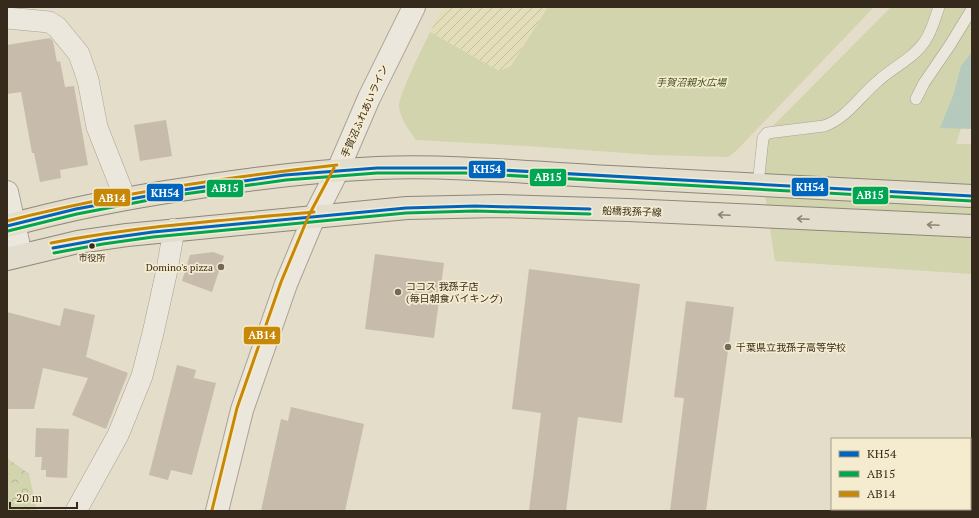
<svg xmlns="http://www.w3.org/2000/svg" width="979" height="518" font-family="'PT Serif','Noto Sans JP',serif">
<defs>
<pattern id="farmland-furrows" width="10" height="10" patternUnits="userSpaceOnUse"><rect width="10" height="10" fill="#e3ddba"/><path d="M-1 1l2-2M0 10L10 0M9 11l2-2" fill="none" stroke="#c3be9f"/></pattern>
<pattern id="forest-crowns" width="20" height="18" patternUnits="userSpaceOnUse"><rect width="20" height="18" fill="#d1d4ac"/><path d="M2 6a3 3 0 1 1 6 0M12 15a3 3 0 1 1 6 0" fill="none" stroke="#b4b693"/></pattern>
</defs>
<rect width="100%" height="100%" fill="#e4ddca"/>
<!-- farmland -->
<path fill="url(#farmland-furrows)" d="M443,7H548L511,66L499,71L430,32Z"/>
<!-- forest -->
<path fill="url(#forest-crowns)" d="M7,458L29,474L37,511H7Z"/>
<!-- park -->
<g fill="#d1d4ac">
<path d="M548,7H874L737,150L728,157L653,155L528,146L416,140C409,130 401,120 399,107C398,96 424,45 430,32L499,71L511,66Z"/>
<path d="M891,7H972V95L956,144H972V274L775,261L757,142Z"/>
</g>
<!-- water -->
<path fill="#b6c9bd" d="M972,52V129L940,128L954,93L961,66Z"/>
<!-- building -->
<g fill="#c7bbab">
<path d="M50,38L53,41L57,62L60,61L65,87L74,86L88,165L60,170L61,178L40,182L34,153H32L21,92L7,94V45Z"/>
<path d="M166,120L172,156L140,161L134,125Z"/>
<path d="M213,252L224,256L212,292L182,281L190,255Z"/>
<path d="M375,254L444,263L434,338L365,329Z"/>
<path d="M529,269L640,284L622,423L578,417L566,511H529L541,413L512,409Z"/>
<path d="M686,301L734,307L706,511H670L684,398L674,397Z"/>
<path d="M64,308L95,315L86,357L128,373L106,429L72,415L88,378L43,368L34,409H7V312L60,326Z"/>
<path d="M177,365L196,370L194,378L216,383L192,475L171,470L168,480L149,475Z"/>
<path d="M291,407L364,424L345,511H261L281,419L288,421Z"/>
<path d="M36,428L69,429L67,478L46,477V470H41L42,457H35Z"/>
</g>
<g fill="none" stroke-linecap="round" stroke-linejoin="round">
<!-- service casing -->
<g stroke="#a9a294" stroke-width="12">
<g id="service">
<path d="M916,99L924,83L950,45L972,9"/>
<path d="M758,185L763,138L767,133L824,126C847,118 860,96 878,81C892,68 914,58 925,41C932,31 935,18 939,7"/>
</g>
</g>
<!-- minor casing -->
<g stroke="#a9a294" stroke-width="22">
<g id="minor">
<path d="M7,18L49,22L57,27L79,54L88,80L97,127L125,198"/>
<path d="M76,511L118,435L142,376L153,333L167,270L174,229"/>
</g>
</g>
<!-- tertiary casing -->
<g stroke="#a9a294" stroke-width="24">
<g id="tertiary">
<path d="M7,192L21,255"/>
<path d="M217,511L242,410L286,284L314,217L338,170L369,98L414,7"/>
</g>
</g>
<!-- primary casing -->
<g stroke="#8e877a" stroke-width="24">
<g id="primary">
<path d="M7,226C68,209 130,197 193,188C254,178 316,171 377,168C456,165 533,173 611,177C732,184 852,190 972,196"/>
<path d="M7,259L78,242L127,235L407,208L499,206L628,210L972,226"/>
</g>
</g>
<!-- service -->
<use href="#service" stroke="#ebe7dc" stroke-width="11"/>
<!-- minor -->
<use href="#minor" stroke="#ebe7dc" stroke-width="21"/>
<!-- tertiary -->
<use href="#tertiary" stroke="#ebe7dc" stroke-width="22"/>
<!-- primary -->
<use href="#primary" stroke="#e2ddcd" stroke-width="22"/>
<!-- bus-1 casing -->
<g stroke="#f5eccf" stroke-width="6">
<g id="bus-1">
<path d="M7,226L76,209L169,192L285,175L377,168H465L972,196"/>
<path d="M53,248L103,239L153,232L406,208L475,206L590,209"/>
</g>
</g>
<!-- bus-2 casing -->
<g stroke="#f5eccf" stroke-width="6">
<g id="bus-2">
<path d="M8,231L77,214L170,196L286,180L377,173H465L972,201"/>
<path d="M54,253L103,244L153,237L406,213L475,211L590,214"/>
</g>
</g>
<!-- bus-3 casing -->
<g stroke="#f5eccf" stroke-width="6">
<g id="bus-3">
<path d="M7,221C116,193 226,177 337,165"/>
<path d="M51,243C138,226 226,220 314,212"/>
<path d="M212,510L237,408L281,282L309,215L334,168"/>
</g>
</g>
<!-- bus-1 -->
<use href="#bus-1" stroke="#0065bd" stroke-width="3"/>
<!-- bus-2 -->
<use href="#bus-2" stroke="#00a651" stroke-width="3"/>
<!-- bus-3 -->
<use href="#bus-3" stroke="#c78707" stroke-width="3"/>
</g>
<!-- one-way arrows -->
<defs><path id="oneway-shaft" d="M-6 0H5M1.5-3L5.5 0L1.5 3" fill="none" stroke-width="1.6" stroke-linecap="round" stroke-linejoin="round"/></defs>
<g stroke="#8c8474">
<use href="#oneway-shaft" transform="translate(724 215) rotate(-177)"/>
<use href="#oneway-shaft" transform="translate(803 219) rotate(-177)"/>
<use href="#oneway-shaft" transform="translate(933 225) rotate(-177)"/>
</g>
<!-- markers -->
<circle fill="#362a1c" stroke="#f5eccf" stroke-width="1.5" cx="92" cy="246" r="3.5"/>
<g fill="#736959" stroke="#f5eccf" stroke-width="1.5">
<circle cx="221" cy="267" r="4"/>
<circle cx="398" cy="292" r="4"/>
<circle cx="728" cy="347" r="4"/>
</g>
<g text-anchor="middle" stroke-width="3.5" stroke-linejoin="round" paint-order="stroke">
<!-- bus labels -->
<g font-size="9" fill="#362a1c" stroke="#f5eccf">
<text x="92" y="261">市役所</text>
</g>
<!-- park labels -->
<g font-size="10" font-style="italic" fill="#445223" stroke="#f5eccf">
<text x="691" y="86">手賀沼親水広場</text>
</g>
<!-- street labels -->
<g font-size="10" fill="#362a1c" stroke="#f5eccf">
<text transform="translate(364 111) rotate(-66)" y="4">手賀沼ふれあいライン</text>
<text transform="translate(632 211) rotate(2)" y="4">船橋我孫子線</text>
</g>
<!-- poi labels -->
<g font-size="10" fill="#362a1c" stroke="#f5eccf" text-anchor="start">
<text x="213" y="271" text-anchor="end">Domino's pizza</text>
<text x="406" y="290">ココス 我孫子店<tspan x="406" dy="12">(毎日朝食バイキング)</tspan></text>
<text x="736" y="351">千葉県立我孫子高等学校</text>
</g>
</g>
<g stroke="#f5eccf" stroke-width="1.5">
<rect x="468" y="160" width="38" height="19" rx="4" fill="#0065bd"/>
<rect x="529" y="168" width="38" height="19" rx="4" fill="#00a651"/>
<rect x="791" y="177" width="38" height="20" rx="4" fill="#0065bd"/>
<rect x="206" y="179" width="38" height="19" rx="4" fill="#00a651"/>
<rect x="146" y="183" width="38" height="19" rx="4" fill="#0065bd"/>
<rect x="852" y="186" width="37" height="19" rx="4" fill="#00a651"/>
<rect x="93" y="188" width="38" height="19" rx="4" fill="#c78707"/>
<rect x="243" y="326" width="38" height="19" rx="4" fill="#c78707"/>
</g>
<g font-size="11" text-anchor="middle" font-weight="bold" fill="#fff">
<text x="487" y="173">KH54</text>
<text x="548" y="181">AB15</text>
<text x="810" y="191">KH54</text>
<text x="225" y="192">AB15</text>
<text x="165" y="197">KH54</text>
<text x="870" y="199">AB15</text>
<text x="112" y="202">AB14</text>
<text x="262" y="339">AB14</text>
</g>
<!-- border -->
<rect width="979" height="518" fill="none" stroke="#362a1c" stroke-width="16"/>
<!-- legend -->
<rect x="831" y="438" width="140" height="72" fill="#f5eccf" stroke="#a99e87"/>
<rect x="839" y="451" width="20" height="6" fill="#0065bd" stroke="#a99e87"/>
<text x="867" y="458" font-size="12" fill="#362a1c">KH54</text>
<rect x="839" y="471" width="20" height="6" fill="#00a651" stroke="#a99e87"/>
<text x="867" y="478" font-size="12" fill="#362a1c">AB15</text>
<rect x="839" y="491" width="20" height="6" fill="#c78707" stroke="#a99e87"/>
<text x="867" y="498" font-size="12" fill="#362a1c">AB14</text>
<!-- scale -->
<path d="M10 502v6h67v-6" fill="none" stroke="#362a1c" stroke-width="2"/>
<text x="16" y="502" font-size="12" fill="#362a1c" stroke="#f5eccf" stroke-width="3" paint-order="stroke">20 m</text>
</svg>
